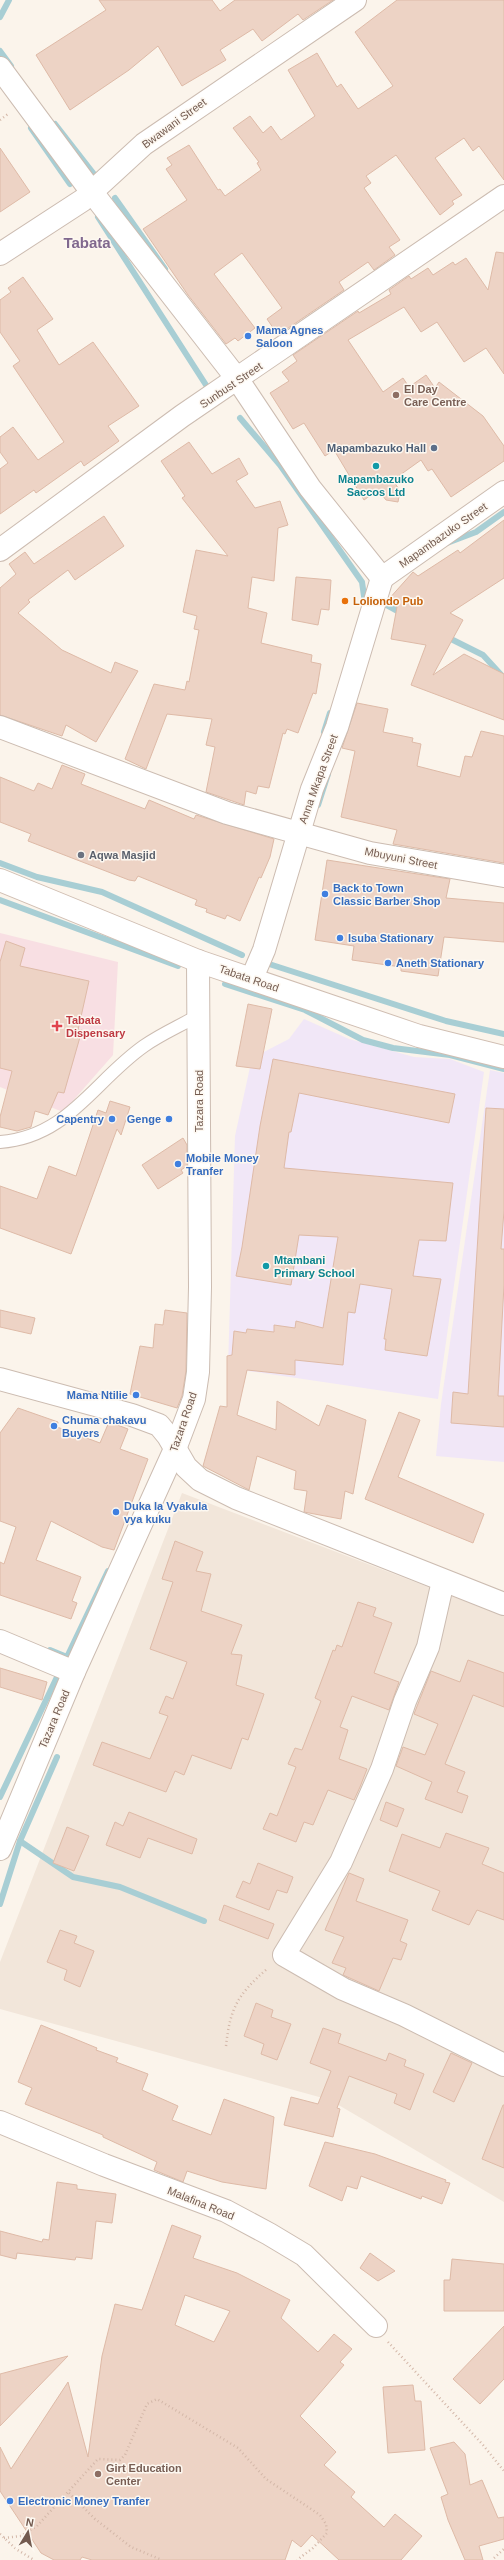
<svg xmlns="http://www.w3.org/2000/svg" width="504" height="2560" font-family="Arial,sans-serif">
<rect width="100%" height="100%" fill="#fbf4eb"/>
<!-- residential -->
<path fill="#f2e6da" d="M182,1493L504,1616V2202L330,2100L0,2009V1962Z"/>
<!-- education -->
<g fill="#f1e7f7">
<path d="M304,1019L349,1039L414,1057L450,1059L484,1072L438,1399L228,1368L235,1136L252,1058L289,1039Z"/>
<path d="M490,1070L504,1073V1462L436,1456L441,1404Z"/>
</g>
<!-- medical -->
<path fill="#f8dfe3" d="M0,933L118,962L113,1055L63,1112L0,1087Z"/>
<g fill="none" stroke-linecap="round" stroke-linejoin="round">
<!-- stream -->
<g stroke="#a8ced4" stroke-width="6">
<path d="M0,17L9,0"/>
<path d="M0,51L11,66"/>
<path d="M55,124L97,178"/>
<path d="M31,128L70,184"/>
<path d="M115,198L165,269"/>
<path d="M98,217L206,385"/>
<path d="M240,418L280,465L362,582L365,603"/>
<path d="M447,543L476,532L504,512"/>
<path d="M382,607L383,603L403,614"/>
<path d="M447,637L483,655L504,678"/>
<path d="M324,732L330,713"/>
<path d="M318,805L328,774"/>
<path d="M0,863L37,877L102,892L242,955"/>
<path d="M0,900L178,966"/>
<path d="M266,963L446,1021L504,1034"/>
<path d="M225,984L305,1010L363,1040L393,1048L450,1055L504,1069"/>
<path d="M50,1650L67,1657L108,1571"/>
<path d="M0,1797L57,1677"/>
<path d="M20,1841L73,1877L120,1887L204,1921"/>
<path d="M0,1904L20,1841L57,1757"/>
</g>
</g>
<!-- building -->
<g fill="#edd3c5" stroke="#debaa7" fill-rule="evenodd">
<path d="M99,0H212L220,11L235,0H333L303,20L298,14L262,41L253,29L220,50L226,60L182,86L158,46L129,70L70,110L36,55L106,10Z"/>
<path d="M397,0H504V180L479,146L473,151L464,138L435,158L462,195L452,201L454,204L440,215L396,155L366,176L371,183L364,188L400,240L389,247L395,255L374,270L368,262L339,282L344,290L278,335L267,319L282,308L242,253L214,274L255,328L238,341L235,338L226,344L188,295L143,229L187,200L166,169L172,165L167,158L189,145L218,190L220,189L225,196L261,170L257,163L259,162L233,128L250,116L263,133L271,126L281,140L315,116L288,70L317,53L337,87L341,84L358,109L393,86L355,32Z"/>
<path d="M0,148L30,192L0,212Z"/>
<path d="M496,252L504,253V374L486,348L464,362L437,322L421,332L404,307L348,340L383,392L403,378L409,387L426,375L435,388L439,382L483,416L504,446V461L451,497L432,469L428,471L421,460L393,480L400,491L398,502L386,500L378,490L364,500L334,450L325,456L304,423L293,429L270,393L289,381L282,372L297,361L293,355L358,311L359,313L391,294L389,290L409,276L411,279L428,268L433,275L453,262L455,265L466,258L488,290Z"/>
<path d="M23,277L53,319L37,330L59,365L93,342L139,406L108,426L119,441L84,466L81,461L36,493L34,490L0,514V469L8,463L0,452V437L13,427L38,460L64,442L13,366L20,361L0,332V300L11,292L8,288Z"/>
<path d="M189,442L212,474L239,458L248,474L236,481L255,508L280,501L288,525L278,528L274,581L252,577L248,608L267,613L261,643L312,655L311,662L321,664L316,694L313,693L298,733L287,729L285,734L283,733L269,788L258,786L256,794L246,791L244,805L206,792L215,747L206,745L212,719L167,714L146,769L125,759L154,684L185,690L187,681L189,682L199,630L194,629L197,616L183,612L196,550L228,556L182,498L185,496L161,461Z"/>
<path d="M104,516L124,546L75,580L68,570L28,600L30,602L18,613L62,650L111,673L115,662L138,671L96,742L66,725L62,736L0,715V588L16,574L9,564L25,552L34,564Z"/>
<path d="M504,520V578L450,613L463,620L433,675L464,654L504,674V720L411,685L426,645L391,639L397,607L388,600L413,572L418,576L458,550L460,553Z"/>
<path d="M296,577L331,580L329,610L321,609L318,625L292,620Z"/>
<path d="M357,703L388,709L383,732L413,738L412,742L421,744L417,766L460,777L465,756L472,757L481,731L504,736V863L393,844L397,830L341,817L355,751L342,748Z"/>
<path d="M62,765L85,774L81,784L145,809L149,800L194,819L196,815L274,839L270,857L261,878L259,877L240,921L227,915L225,919L206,912L207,909L195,905L197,900L138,876L135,881L129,880L28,841L31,834L0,822V777L34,791L38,783L52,789Z"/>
<path d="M327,860L450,879L446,898L504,903V942L444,937L438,976L401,971V967L352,960L354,946L315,940Z"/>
<path d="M6,941L25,948L20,966L89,981L78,1030H82L64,1093L58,1092L48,1115L35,1111L31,1127L17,1131L0,1127V1117L12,1071L0,1068V962Z"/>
<path d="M248,1004L272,1009L260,1069L236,1066Z"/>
<path d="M273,1059L455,1094L449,1123L299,1093L291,1132H289L284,1168L453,1183L446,1241L419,1240L413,1276L441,1279L427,1356L385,1350L386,1339H384L392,1289L360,1284L355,1313L348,1312L343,1365L295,1360V1375L247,1370L237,1415L276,1430L277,1401L319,1426L327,1405L366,1420L353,1494L345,1491L341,1519L304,1512L307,1491L294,1489L296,1471L257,1456L249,1490L203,1466L220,1406L227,1407V1356L232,1355L234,1331L246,1333L247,1329L274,1332V1325L295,1328L296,1321L323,1328L338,1237L299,1235L291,1285L236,1276L242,1247L260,1126Z"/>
<path d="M110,1101L130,1107L121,1135L117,1129L71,1254L0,1228V1186L37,1199L49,1166L76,1176L98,1110L106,1113Z"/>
<path d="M486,1108L504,1109V1211L501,1249H504V1285L498,1396H504V1427L451,1423L453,1392L468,1394Z"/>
<path d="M183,1138L187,1145V1166L181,1170L183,1173L158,1189L142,1165Z"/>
<path d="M0,1310L35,1318L31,1334L0,1327Z"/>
<path d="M165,1310L187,1313L186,1371L182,1396L177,1408L130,1394L140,1346L153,1348L155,1324L163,1325Z"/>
<path d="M18,1408L58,1422L57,1427L100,1443L109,1422L112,1423L128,1429L120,1449L148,1459L114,1550L102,1547L51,1521L36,1560L81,1577L72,1601L77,1603L71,1619L0,1595V1562L4,1564L16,1527L0,1521V1433Z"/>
<path d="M399,1412L420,1420L398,1477L484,1514L473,1543L365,1499Z"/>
<path d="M175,1541L203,1552L196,1571L211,1574L201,1611L242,1625L231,1654L242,1655L236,1685L264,1694L248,1740L242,1738L231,1769L192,1755L184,1775L175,1771L166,1792L93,1765L102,1742L150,1759L168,1716L159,1713L166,1696L173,1699L187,1662L150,1649L173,1582L162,1579Z"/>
<path d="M358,1602L376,1608L373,1616L392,1623L374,1673L399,1682L389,1710L352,1696L340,1727L348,1730L339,1759L367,1769L360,1787L354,1800L328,1790L313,1825L304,1822L296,1842L263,1829L270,1813L277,1816L296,1767L288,1764L295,1748L302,1750L321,1701L315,1698L333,1650L335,1651L337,1645L342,1647Z"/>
<path d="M468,1660L504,1673V1707L473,1695L445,1764L465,1772L457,1792L468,1796L462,1813L425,1799L432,1782L396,1766L403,1747L425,1755L438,1724L414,1714L431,1671L460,1682Z"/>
<path d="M0,1668L47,1682L42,1700L0,1687Z"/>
<path d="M386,1802L404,1809L397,1827L380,1820Z"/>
<path d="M129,1812L197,1839L192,1854L148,1838L140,1858L106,1845L115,1822L123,1826Z"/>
<path d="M67,1827L89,1836L74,1871L53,1863Z"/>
<path d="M446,1833L489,1848L482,1864L504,1873V1920L477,1910L469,1925L432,1910L440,1891L389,1871L402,1834L440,1848Z"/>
<path d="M258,1863L293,1877L287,1893L277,1890L269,1910L236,1897L243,1881L250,1884Z"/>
<path d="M349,1873L364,1879L356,1901L408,1920L400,1941L407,1944L401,1960L393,1958L379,1991L343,1975L346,1968L332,1963L344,1937L325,1930Z"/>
<path d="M224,1905L274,1924L268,1939L219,1920Z"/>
<path d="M60,1930L77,1936L74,1943L94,1951L80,1987L64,1980L67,1970L47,1962Z"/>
<path d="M256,2003L273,2010L271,2017L291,2024L277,2060L261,2054L264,2044L244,2036Z"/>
<path d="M41,2025L97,2048L96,2050L118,2058L116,2062L148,2074L142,2090L178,2106L172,2120L211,2135L224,2099L274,2117L266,2189L222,2182L187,2171L183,2182L154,2170L157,2162L103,2137V2135L25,2104L32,2088L18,2082Z"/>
<path d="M323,2028L341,2034L338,2043L386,2061L389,2053L406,2060L404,2066L424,2074L410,2110L394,2103L397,2094L349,2076L337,2108L340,2109L333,2137L284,2125L291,2097L318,2104L331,2071L310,2063Z"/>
<path d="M451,2053L472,2063L454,2102L433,2092Z"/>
<path d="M503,2105H504V2168L482,2159Z"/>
<path d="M325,2142L375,2154L446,2180L445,2182L450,2183L442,2204L422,2196L421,2199L361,2176L357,2189L347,2186L342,2201L309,2186Z"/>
<path d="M57,2182L77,2185V2189L116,2194L112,2223L96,2221L92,2259L76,2257L75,2260L17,2253L16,2259L0,2255V2231L42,2242L43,2239L49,2240Z"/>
<path d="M172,2225L201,2236L193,2258L237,2273L290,2300L281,2318L318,2352L334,2334L352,2349L340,2362L344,2365L300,2416L336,2452L324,2465L355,2492L351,2497L384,2527L395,2514L422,2536L401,2560H339L312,2535L301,2547L292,2540L285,2560H92L82,2557L80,2560H54L41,2553L0,2491V2447L11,2469L68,2382L88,2457L102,2356L115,2304L142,2310ZM185,2295L230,2311L214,2342L175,2325Z"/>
<path d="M370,2253L395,2271L378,2281L360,2268Z"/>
<path d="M452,2259L504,2264V2311H444V2280H450Z"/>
<path d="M504,2326V2379L480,2404L453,2379Z"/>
<path d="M68,2356L0,2426V2374Z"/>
<path d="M413,2385L415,2401H421L425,2450L388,2453L383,2387Z"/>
<path d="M454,2442L465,2454L470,2485L482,2480L498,2518L504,2517V2539L479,2546L483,2560H465L448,2520L441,2497L448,2494L430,2448Z"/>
</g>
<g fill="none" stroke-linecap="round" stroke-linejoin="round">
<!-- lane casing -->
<g stroke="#ccbcb1" stroke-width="14">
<path id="lane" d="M0,1142C68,1137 94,1081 144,1046C161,1034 180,1026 197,1016"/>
</g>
<!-- street casing -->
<g stroke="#ccbcb1" stroke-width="24">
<g id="street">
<path d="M0,68L91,191L238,380L310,488L382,578"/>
<path d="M0,254L83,200L144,144L355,0"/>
<path d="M0,550L182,416L504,196"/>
<path d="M382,578L504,492"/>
<path d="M0,727L227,813L370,853L504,876"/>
<path d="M252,978L264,950L312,789L337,727L382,578"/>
<path d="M0,1379L132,1415L159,1425L168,1436L186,1467L200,1480L236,1498L504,1604"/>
<path d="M443,1581L428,1647L405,1701L382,1769L341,1862L284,1955L343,1989L404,2015L504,2065"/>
<path d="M0,1641L74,1672"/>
<path d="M0,1849L74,1672L175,1449L194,1399L198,1372L200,1287L198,961"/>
<path d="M0,2122L104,2165L226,2211L269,2234L304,2255L376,2326"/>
</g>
</g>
<!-- secondary casing -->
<g stroke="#d0beb2" stroke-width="24">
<path id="secondary" d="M0,880L198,961L419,1036L504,1057"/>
</g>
<!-- path -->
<g stroke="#d3b7a8" stroke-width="2.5" stroke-dasharray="1 3" stroke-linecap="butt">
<path d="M0,120L8,114"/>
<path d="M226,2046C230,2008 238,1994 267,1969"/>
<path d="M388,2342L483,2445L504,2471"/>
<path d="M69,2493L95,2519L131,2547L162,2560"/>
<path d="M0,2534L16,2549L34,2560"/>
<path d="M4,2538L21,2536L37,2526L98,2459L120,2460L125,2455L147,2404L157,2399L238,2448L266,2479L320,2515L326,2524L327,2533L313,2548L297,2560"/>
<path d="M494,2558L504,2549"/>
</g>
<!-- lane -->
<use href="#lane" stroke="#fff" stroke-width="12"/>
<!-- street -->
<use href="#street" stroke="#fff" stroke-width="22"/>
<!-- secondary -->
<use href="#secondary" stroke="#fff" stroke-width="22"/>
</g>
<!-- markers -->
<g fill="#3f7fe0" stroke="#fdf8f1" stroke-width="1.5">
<circle cx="248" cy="336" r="4"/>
<circle cx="325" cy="894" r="4"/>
<circle cx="340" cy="938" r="4"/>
<circle cx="388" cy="963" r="4"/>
<circle cx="112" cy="1119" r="4"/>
<circle cx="169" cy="1119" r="4"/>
<circle cx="178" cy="1164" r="4"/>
<circle cx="136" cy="1395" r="4"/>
<circle cx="54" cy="1426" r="4"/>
<circle cx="116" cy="1512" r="4"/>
<circle cx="10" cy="2501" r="4"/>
</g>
<g fill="#8d6e63" stroke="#fdf8f1" stroke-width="1.5">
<circle cx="396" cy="395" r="4"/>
<circle cx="98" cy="2474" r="4"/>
</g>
<circle fill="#5c6f8a" stroke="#fdf8f1" stroke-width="1.5" cx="434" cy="448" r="4"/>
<g fill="#0f9aa8" stroke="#fdf8f1" stroke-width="1.5">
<circle cx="376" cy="466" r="4"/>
<circle cx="266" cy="1266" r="4"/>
</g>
<circle fill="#e8710a" stroke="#fdf8f1" stroke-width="1.5" cx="345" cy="601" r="4"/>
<circle fill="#6b7280" stroke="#fdf8f1" stroke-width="1.5" cx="81" cy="855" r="4"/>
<path fill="#e0444e" stroke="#fdf8f1" stroke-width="1.5" d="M55 1020h4v4h4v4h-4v4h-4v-4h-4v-4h4z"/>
<g text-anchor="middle" stroke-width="3" stroke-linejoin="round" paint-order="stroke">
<!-- street labels -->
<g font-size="11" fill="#735b50" stroke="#fdf8f1">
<text transform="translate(174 123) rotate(-36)" y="4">Bwawani Street</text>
<text transform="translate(231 385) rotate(-34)" y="4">Sunbust Street</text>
<text transform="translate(443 535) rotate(-35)" y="4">Mapambazuko Street</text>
<text transform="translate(318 779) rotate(-70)" y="4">Anna Mkapa Street</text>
<text transform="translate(401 858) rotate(11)" y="4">Mbuyuni Street</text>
<text transform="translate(249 978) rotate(19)" y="4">Tabata Road</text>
<text transform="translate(199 1101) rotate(-90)" y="4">Tazara Road</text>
<text transform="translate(183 1422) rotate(-71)" y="4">Tazara Road</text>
<text transform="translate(54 1719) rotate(-67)" y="4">Tazara Road</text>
<text transform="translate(201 2203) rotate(22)" y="4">Malafina Road</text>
</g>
<!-- shop labels -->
<g font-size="11" font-weight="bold" fill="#366cbe" stroke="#fdf8f1" text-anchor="start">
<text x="256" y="334">Mama Agnes<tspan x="256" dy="13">Saloon</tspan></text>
<text x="333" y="892">Back to Town<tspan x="333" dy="13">Classic Barber Shop</tspan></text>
<text x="348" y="942">Isuba Stationary</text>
<text x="396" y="967">Aneth Stationary</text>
<text x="104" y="1123" text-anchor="end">Capentry</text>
<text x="161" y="1123" text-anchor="end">Genge</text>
<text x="186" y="1162">Mobile Money<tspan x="186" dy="13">Tranfer</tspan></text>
<text x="128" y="1399" text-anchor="end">Mama Ntilie</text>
<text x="62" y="1424">Chuma chakavu<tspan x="62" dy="13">Buyers</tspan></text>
<text x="124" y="1510">Duka la Vyakula<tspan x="124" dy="13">vya kuku</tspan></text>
<text x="18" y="2505">Electronic Money Tranfer</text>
</g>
<!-- education labels -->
<g font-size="11" font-weight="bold" fill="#785e54" stroke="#fdf8f1" text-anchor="start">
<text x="404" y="393">El Day<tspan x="404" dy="13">Care Centre</tspan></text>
<text x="106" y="2472">Girt Education<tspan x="106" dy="13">Center</tspan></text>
</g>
<!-- service labels -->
<g font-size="11" font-weight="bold" fill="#4e5e75" stroke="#fdf8f1" text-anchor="end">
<text x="426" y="452">Mapambazuko Hall</text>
</g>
<!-- culture labels -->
<g font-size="11" font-weight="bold" fill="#0d838f" stroke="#fdf8f1">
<text x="376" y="483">Mapambazuko<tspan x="376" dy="13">Saccos Ltd</tspan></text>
<text x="274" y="1264" text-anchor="start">Mtambani<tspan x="274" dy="13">Primary School</tspan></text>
</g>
<!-- food labels -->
<g font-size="11" font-weight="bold" fill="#c56008" stroke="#fdf8f1" text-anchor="start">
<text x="353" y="605">Loliondo Pub</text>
</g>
<!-- worship labels -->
<g font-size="11" font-weight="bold" fill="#5b616d" stroke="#fdf8f1" text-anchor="start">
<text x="89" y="859">Aqwa Masjid</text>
</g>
<!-- health labels -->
<g font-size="11" font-weight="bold" fill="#be3a42" stroke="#fdf8f1" text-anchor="start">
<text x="66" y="1024">Tabata<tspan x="66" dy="13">Dispensary</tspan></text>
</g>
<!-- district labels -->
<g font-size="15" font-weight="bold" fill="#80688e" stroke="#fdf8f1">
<text x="87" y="248">Tabata</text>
</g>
</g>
<!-- north arrow -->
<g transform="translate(28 2532) rotate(10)" stroke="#fdf8f1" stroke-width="3" paint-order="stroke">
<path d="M0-3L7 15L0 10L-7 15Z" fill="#735b50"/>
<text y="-6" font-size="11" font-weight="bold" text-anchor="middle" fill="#735b50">N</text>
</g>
</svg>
